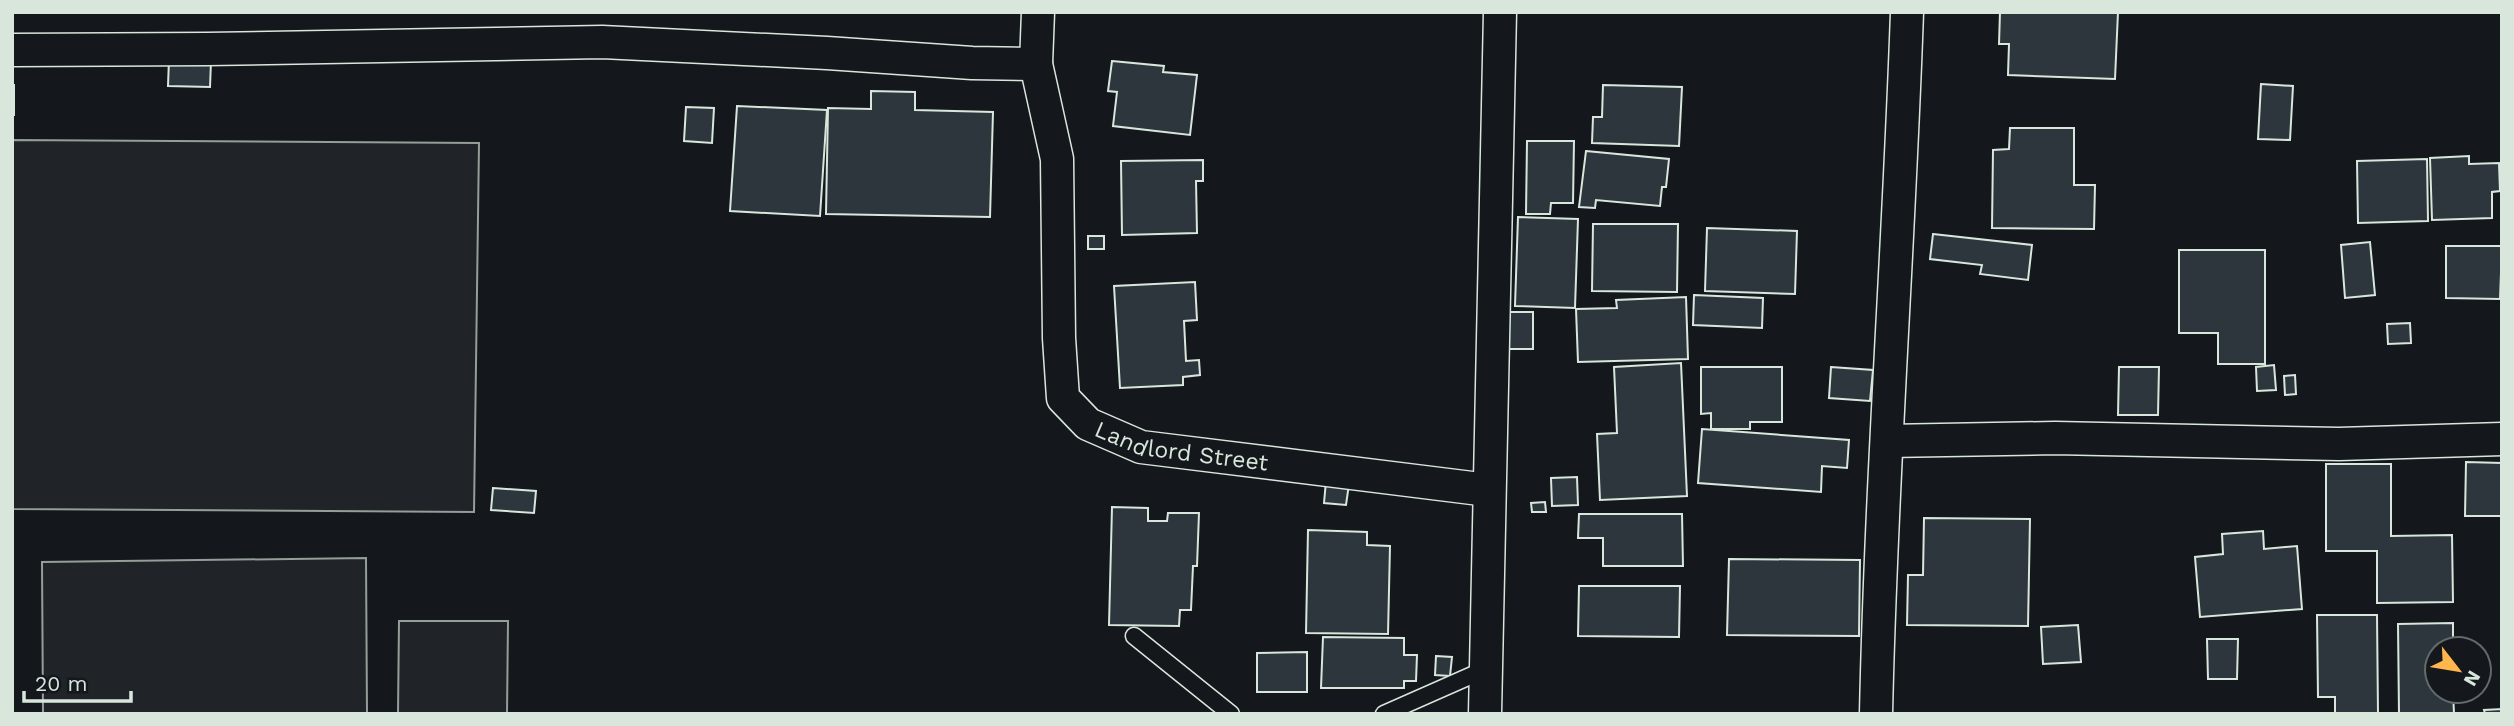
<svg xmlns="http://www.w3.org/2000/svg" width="2514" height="726" font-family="'Work Sans',sans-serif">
<rect width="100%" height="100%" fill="#14181c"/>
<!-- green -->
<g fill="#202428" stroke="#939e99" stroke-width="2">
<path d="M12,140L479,143L474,512L12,509Z"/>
<path d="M366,558L367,714H43L42,562Z"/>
<path d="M399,621H508L507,714H398Z"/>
</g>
<!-- building -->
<g fill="#2c363c" stroke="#d8e6dc" stroke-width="2">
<path d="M2000,12H2118L2115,79L2008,75L2009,44H1999Z"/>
<path d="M169,59L211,61L210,87L168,86Z"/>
<path d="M1112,61L1164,66L1163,72L1197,75L1190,135L1113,126L1117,92L1108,91Z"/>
<path d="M2261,84L2293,86L2290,140L2258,139Z"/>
<rect x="12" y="85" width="2" height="30"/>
<path d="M1603,85L1682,87L1679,146L1592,143L1593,117H1602Z"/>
<path d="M871,91L915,92V110L993,112L990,217L826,214L828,108L871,109Z"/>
<path d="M737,106L827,110L820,216L730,211Z"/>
<path d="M686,107L714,108L712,143L684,141Z"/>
<path d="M2010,128H2074V185H2095L2094,229L1992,228L1993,150L2009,149Z"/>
<path d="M1527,141H1574L1573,203H1551L1550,214H1526Z"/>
<path d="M1586,151L1669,159L1666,187H1662L1660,206L1596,200L1595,208L1579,207Z"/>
<path d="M2469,156V164L2499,163L2500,191L2492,192V218L2432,220L2430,158Z"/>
<path d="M2427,159L2428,221L2358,223L2357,161Z"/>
<path d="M1203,160V181H1196L1197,233L1122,235L1121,161Z"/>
<path d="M1518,217L1578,219L1575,308L1515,306Z"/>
<path d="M1593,224H1678L1677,292L1592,291Z"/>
<path d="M1707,228L1797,231L1795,294L1705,291Z"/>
<path d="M1933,234L2032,245L2028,280L1980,274L1982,265L1930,259Z"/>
<rect x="1088" y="236" width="16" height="13"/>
<path d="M2370,242L2375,295L2345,298L2341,245Z"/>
<path d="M2446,246H2502L2500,299L2446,298Z"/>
<path d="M2179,250H2265V364H2218V333H2179Z"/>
<path d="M1195,282L1197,320L1184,321L1186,361L1199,360L1200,375L1183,377V385L1120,388L1114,286Z"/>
<path d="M1694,295L1763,298L1762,328L1693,325Z"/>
<path d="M1686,297L1688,359L1578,362L1576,309L1617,308L1616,300Z"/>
<rect x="1500" y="312" width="33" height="37"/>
<path d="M2410,323L2411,343L2388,344L2387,324Z"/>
<path d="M1681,363L1687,496L1600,500L1597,434L1617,433L1614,367Z"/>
<path d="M2274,365L2276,390L2257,391L2256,367Z"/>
<path d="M1701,367H1782V422H1750V429H1711V413L1701,414Z"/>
<path d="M1831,367L1873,370L1870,401L1829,398Z"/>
<path d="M2119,367H2159L2158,415H2118Z"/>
<path d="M2295,375L2296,394L2285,395L2284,376Z"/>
<path d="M1702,429L1849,440L1847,468L1822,466L1821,492L1698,483Z"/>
<path d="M2466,462L2502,463V516H2465Z"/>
<path d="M2326,464H2391V536L2452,535L2453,602L2377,603V551H2326Z"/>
<path d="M1577,477L1578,505L1552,506L1551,478Z"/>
<path d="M1326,481L1349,484L1346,505L1324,503Z"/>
<path d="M493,488L536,491L534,513L491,510Z"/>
<path d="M1545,502L1546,512H1532L1531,503Z"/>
<path d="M1112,507L1148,508V521H1167L1168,513H1199L1197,566H1193L1191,610H1180L1179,626L1109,625Z"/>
<path d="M1579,514H1682L1683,566H1603V538H1578Z"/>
<path d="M1924,518L2030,519L2028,626L1907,625L1908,575H1923Z"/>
<path d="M1308,530L1367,532V545L1390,546L1388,634L1306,633Z"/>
<path d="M2263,531L2264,549L2297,546L2302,609L2200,617L2195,557L2223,554L2222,534Z"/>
<path d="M1729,559L1860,560L1859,636L1727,635Z"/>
<path d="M1579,586H1680L1679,637L1578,636Z"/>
<path d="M2317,615H2377L2378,714H2335V697H2318Z"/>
<path d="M2453,623V649H2437V691H2453L2454,714H2399L2398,624Z"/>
<path d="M2078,625L2081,662L2043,664L2041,627Z"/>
<path d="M1323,637L1404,638V655H1417L1416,681H1404V688H1321Z"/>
<path d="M2207,639H2238L2237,679H2208Z"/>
<path d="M1307,652V692H1257V653Z"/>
<path d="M1436,656L1452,657L1450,676L1435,675Z"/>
<path d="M2502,709V714H2485L2484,710Z"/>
</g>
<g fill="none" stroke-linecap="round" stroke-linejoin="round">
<!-- service casing -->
<g stroke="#d8e6dc" stroke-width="19">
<g id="service">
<path d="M1134,636L1231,714"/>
<path d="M1384,714L1486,669"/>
</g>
</g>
<!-- minor casing -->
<g stroke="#d8e6dc" stroke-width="35">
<g id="minor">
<path id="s1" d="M1038,12L1036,64L1057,159L1059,338L1063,398L1088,424L1141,447L1488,490"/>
<path d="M12,50L207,49L602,42L827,53L972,63L1036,64"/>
<path d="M1887,441L2055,438L2339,444L2502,439"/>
<path d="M1485,714L1500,12"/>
<path d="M1876,714C1881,480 1899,246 1907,12"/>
</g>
</g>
<!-- service -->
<use href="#service" stroke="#14181c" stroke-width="16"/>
<!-- minor -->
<use href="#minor" stroke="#14181c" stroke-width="32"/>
</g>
<g text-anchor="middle" stroke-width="5" stroke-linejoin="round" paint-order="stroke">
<!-- street labels -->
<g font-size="23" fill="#d8e6dc" stroke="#14181c">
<text dy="8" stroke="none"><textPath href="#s1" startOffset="522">Landlord Street</textPath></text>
</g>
</g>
<!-- border -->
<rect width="2514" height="726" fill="none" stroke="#d8e6dc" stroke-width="28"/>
<!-- north arrow -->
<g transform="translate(2458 670) rotate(121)"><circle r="33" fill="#14181c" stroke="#626a69" stroke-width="2"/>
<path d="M0-5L12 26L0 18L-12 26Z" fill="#ffb74d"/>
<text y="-10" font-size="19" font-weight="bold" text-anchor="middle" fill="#d8e6dc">N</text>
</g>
<!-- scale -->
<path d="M24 691v10h107v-10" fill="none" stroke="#d8e6dc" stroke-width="3.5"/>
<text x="35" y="691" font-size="21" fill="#d8e6dc" stroke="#14181c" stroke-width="5" paint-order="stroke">20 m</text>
</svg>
